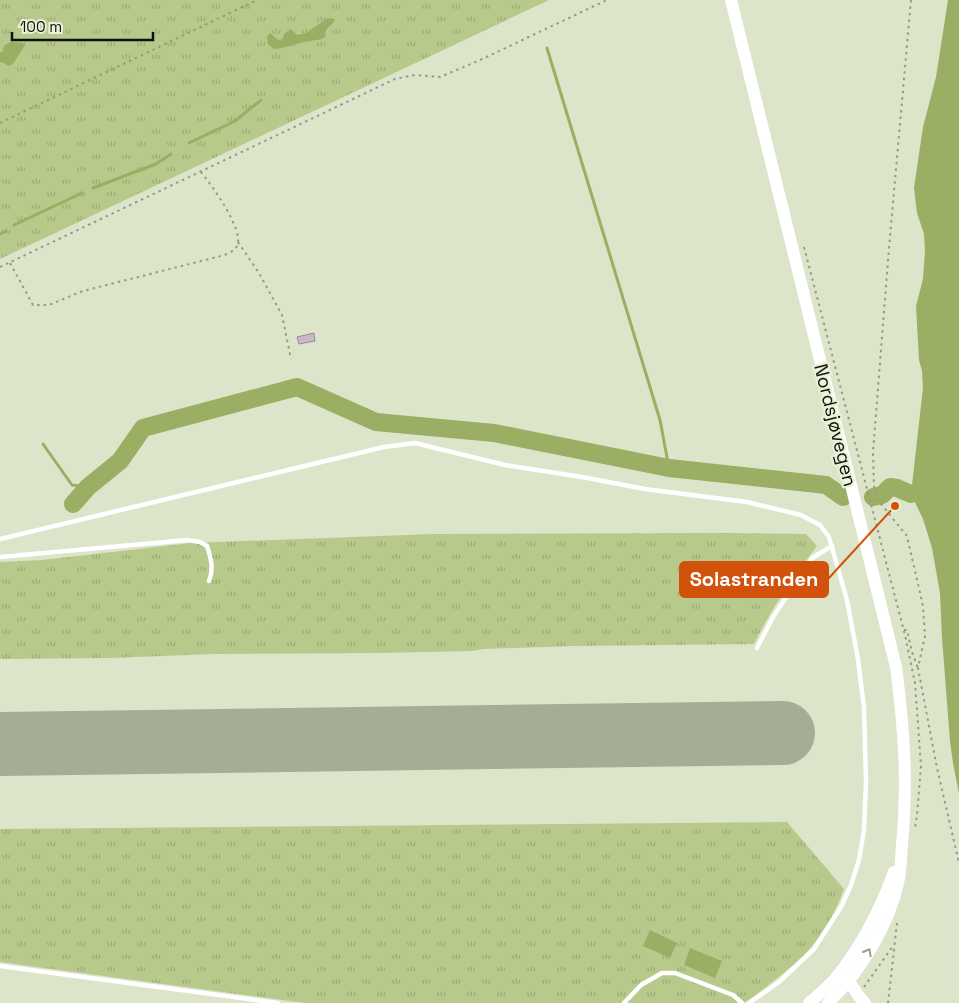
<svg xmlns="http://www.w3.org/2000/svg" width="959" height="1003" font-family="'Space Grotesk',sans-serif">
<defs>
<pattern id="grass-tufts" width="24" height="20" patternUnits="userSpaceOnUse" patternTransform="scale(1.25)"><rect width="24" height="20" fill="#b7c98b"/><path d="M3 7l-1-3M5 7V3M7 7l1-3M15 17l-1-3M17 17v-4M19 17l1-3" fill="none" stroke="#9cac77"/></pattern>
</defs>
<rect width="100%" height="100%" fill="#dce4ca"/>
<!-- grass -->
<g fill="url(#grass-tufts)">
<path d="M0,0H549L0,259Z"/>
<path d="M725,533L806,534L817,546C794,576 771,609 754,644L572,646L484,649L472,651L378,653L213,654L110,658L0,659V562L42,560L191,543L434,534Z"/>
<path d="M787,822L844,889C836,912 823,934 807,952C796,964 783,973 771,983C762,990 753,998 743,1003H305L0,962V829Z"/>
</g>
<!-- water -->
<g fill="#9aaf63">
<path d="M948,0H959V794L953,763L950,741L942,638L940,593L932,548L923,519L911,494L923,388L922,371L919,360L916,306L923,279L925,252L924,234L917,213L914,188L923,127L936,77Z"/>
<path d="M328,18L335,19L333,23L326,30L325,37L322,39L305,42L281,48L274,49L268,44L267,37L270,33L278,40L282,39L285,33L291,29L297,35L306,33Z"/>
<path d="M11,42L23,43L25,45L13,64L8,66L4,63L0,62V52H2L5,45Z"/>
<path d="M650,930L677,943L670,958L643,946Z"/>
<path d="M690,948L722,961L715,978L684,965Z"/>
</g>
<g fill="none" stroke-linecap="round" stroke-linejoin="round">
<!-- stream -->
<g stroke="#9aaf63" stroke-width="3">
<path d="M547,48L660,420L669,468"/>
<path d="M189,143L235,121L261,100"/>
<path d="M93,188L156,164L171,154"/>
<path d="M14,225L82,193"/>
<path d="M0,234L6,231"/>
<path d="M43,444L72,485L88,487"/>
</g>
<!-- river -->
<g stroke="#9aaf63" stroke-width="18">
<path d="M873,497L882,495L890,487L897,488L911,494"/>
<path d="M73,504L88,487L120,461L143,428L297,387L376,422L494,433L669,468L826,485L843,497"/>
</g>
<!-- runway -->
<path stroke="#a6ad97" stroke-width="64" d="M0,744L783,733"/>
</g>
<!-- building -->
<path fill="#cbb7ca" stroke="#9a879a" d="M314,333L315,341L299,344L297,337Z"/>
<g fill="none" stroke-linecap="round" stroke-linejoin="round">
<!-- path -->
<g stroke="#959b86" stroke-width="2" stroke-dasharray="2.5 4" stroke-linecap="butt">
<path d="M911,0L889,248L873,452L874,487L877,499L907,536L923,606L925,636L918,668L937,768L959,863"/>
<path d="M0,123L257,0"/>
<path d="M238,242L259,273L282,315L291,359"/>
<path d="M804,247L905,635L915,683L921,766L917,815L915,828"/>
<path d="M10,263L33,305H49L83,291L217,257C224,255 233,253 237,246C245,231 211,184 201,172"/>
<path d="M0,267L395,79L415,75L440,77L478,61L607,0"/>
<path d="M904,630H907L912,652L918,668"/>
<path d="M864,987L893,946"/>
<path d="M888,1003L897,923"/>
</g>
<!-- lane -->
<g stroke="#fff" stroke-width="4.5">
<path d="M0,539L384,447L415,443L505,465L582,477L645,489L747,502L801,515L820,525L829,537L847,600L858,659L864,708L866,782L864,830L859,860L851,885L841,907L814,949L779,982L749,1003"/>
<path d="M0,557L187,540L200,542L207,546C211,558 214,569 209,581"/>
<path d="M757,648L773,617L812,558L832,546"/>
<path d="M0,966L278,1003"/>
<path d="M624,1003L641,985L662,973H675L733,995L742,1003"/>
</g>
<!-- secondary -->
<g stroke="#fff" stroke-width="12">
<path d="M731,0L896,667C904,728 908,784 902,845C901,856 901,868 899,879C890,924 861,971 828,1003"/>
<path d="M842,980L849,981L858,995L865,1003"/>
<path d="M809,1003C818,995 827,988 835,979C861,947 880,910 894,872"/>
</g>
</g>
<!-- one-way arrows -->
<defs><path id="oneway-chevron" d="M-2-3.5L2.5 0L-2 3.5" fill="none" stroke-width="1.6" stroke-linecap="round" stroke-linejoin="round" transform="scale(1.25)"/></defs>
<use stroke="#9fa09d" href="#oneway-chevron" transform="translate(868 952) rotate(-60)"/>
<g text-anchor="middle" stroke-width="4.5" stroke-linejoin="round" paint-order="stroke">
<!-- street labels -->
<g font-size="19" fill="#101209" stroke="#e9f1d7">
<text transform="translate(836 425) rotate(76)" y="7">Nordsjøvegen</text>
</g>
</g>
<!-- callouts -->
<path fill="none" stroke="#d2520c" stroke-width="2" d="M895 506L828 579"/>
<circle fill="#d2520c" stroke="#e9f1d7" stroke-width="2" cx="895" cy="506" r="5"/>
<rect fill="#d2520c" stroke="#d2520c" stroke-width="2" x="680" y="562" width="148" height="35" rx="5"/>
<g font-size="20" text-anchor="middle" font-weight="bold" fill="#fff">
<text x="754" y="586">Solastranden</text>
</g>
<!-- scale -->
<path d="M12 32v8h141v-8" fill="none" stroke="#101209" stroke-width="2.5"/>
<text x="20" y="32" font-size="15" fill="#101209" stroke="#e9f1d7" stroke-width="4" paint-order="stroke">100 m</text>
</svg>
